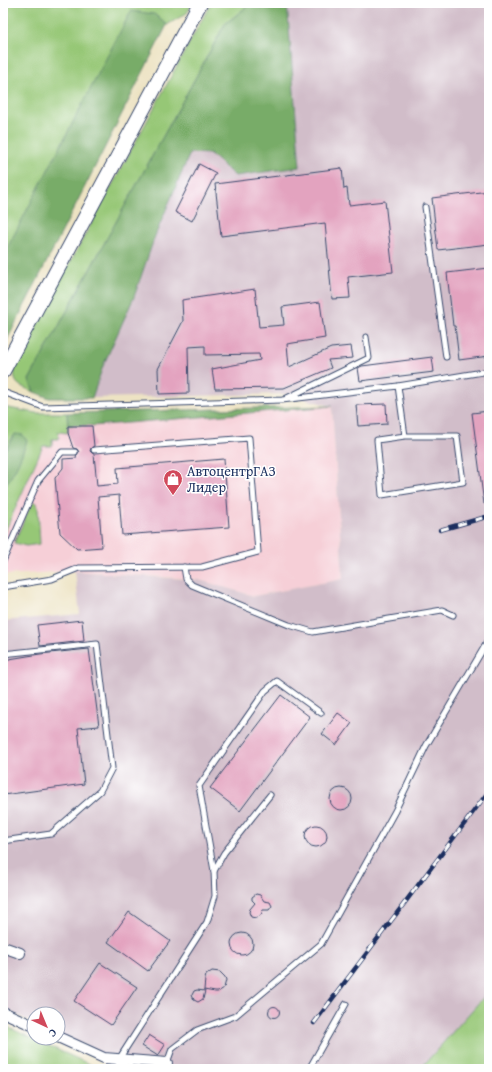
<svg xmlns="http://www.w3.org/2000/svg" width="492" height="1072" font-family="'Gentium Book Plus',serif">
<rect width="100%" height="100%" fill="#fff"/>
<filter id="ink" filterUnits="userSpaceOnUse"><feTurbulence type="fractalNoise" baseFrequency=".025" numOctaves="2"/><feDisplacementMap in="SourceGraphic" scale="8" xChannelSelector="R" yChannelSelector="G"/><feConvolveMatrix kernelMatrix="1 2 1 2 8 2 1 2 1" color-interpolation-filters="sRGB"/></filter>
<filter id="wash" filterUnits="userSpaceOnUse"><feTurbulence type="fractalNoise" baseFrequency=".012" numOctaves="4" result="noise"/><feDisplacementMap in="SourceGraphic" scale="16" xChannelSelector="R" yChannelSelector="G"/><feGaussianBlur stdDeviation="0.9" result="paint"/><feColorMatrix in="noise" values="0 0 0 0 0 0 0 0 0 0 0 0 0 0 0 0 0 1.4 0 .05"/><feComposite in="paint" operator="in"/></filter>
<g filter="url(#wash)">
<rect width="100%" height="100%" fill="#ede3c3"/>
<!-- built -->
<path fill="#f6cfd7" d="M332,406L343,579L254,596L199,580L178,578L75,571L3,575V511L39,432L68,426H92Z"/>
<!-- industrial -->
<path fill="#d1bdc9" d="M287,3H489V991L420,1069H110L93,1050L58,1034V1014H34V1023L3,1009V621L80,614L75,571L199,580L254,596L343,579L332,406L285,394L92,398L103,366L134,297L155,236L190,153L209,154L235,176L300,167Z"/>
<!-- green -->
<g fill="#96c776" stroke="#587b6a">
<path d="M3,3H193L187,13L167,25L154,14L3,256Z"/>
<path d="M211,3H249V5L225,24L29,380L34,392C16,384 13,385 15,364Z"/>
<path d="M3,407L36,413H67L68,433L58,432L59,439H52V446H43L3,536Z"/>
<path d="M33,502L37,503L38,508L40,544L26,546L14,543L31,504Z"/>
<path d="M489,991V1069H420Z"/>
<path d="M3,1025L100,1069H3Z"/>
</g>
<!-- forest -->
<g fill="#78ac67" stroke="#4a6e62">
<path d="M249,3H287L300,167L235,176L210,154L190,153L155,236L134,297L103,366L92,398H49L34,392L29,380L225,24L249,5Z"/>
<path d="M131,11L154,14L167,25L3,348V256Z"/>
<path d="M332,406L92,426H68L67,413Z"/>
<path d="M15,434L23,435L27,441C21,457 15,474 3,488V453Z"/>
</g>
<g id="blocks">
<!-- building -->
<g fill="#e3a3bf">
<path d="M199,164L216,173L192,221L175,212Z"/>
<path d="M342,168L344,189L347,188L349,205L385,201L393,272L348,277L350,298L332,299L325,223L221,236L215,184Z"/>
<path d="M489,191V244L438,250L432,198Z"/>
<path d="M489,268V356L459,360L455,326H453L447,273Z"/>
<path d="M255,289L259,327L284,325L282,307L320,302L325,338L287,344L289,367L331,348L351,346L353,358L328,360L331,368L284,388L215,389L212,369L260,360L259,354L205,355V346L188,347L189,393L159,394L158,369L183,321L182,300Z"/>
<path d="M432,357L434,372L360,381L358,368L362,366Z"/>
<path d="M386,404L387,424L358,426L356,405Z"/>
<path d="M489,411V504H484L472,413Z"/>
<path d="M68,426H92L94,446L91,448L90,451L92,453L94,454L97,486L118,484L117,468L224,459L229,527L122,535L119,495L98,497L102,547L77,549L60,533L55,478L63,468V459L77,458L76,456L79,452L77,449L73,448L68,433Z"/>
<path d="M82,620L84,641L40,646L37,625Z"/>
<path d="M89,649L99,726L78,728L84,784L3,795V660L40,654Z"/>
<path d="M281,695L310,717L240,811L210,788Z"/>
<path d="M338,713L352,723L336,745L322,734Z"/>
<circle cx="341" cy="799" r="11"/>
<circle cx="316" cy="836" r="11"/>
<path d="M256,894L260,895L264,901L270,902L272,906L269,910H263L261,915L256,918L251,917L249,912L250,909L255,903L252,900V897Z"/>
<path d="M129,912L170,941L148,971L108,942Z"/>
<circle cx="242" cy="944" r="11"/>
<path d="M100,963L137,987L111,1025L74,1001Z"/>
<path d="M212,971L220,972L225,977L226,980L224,988L218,992H215L204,990L205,979L206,975Z"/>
<path d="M197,990L205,991L203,999L198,1002L194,1000L192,995L194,991Z"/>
<circle cx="274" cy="1012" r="5.5"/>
<path d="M149,1035L165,1045L158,1056L142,1046Z"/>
</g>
</g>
</g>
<g filter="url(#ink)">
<use href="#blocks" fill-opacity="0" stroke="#3a4a6d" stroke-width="1"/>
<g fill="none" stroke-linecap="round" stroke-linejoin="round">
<!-- lane casing -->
<g stroke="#3a4a6d" stroke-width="7">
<g id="lane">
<path d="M425,207L446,357"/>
<path d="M398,386L405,436H457L463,482L382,495L377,440L405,436"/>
<path d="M3,392L43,407L282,400L398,386L489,371"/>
<path d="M287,398L369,358L366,337"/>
<path d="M3,561L38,481L62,452H75"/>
<path d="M184,567L186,579L192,585L289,625L313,632L442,610L453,615"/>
<path d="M3,587L52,579L79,568L202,567L258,552L249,438L94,450"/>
<path d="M3,654L97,644L112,768L100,791L51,834L3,841"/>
<path d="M214,871L224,853L270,795"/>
<path d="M167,1063L172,1049L197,1030L235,1016L321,944L395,811L426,746L489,639"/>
<path d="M121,1069L118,1067L119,1059L207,922L215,896L214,871L199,786L265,691L277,681L321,713"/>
<path d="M309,1069L346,1004"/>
</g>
</g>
<!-- street casing -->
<g stroke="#3a4a6d" stroke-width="12">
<g id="street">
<path d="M3,947L20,953"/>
<path d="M3,1012L34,1026"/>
<path d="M58,1037L104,1058L167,1063"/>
</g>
</g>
<!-- secondary casing -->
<g stroke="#3a4a6d" stroke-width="16">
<path id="secondary" d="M3,371L200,3"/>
</g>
<!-- lane -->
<use href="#lane" stroke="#fff" stroke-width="5"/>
<!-- street -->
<use href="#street" stroke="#fff" stroke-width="10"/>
<!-- secondary -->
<use href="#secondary" stroke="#fff" stroke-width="14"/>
<!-- rail casing -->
<g stroke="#1b2f5e" stroke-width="4.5">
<g id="rail">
<path d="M440,530L486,517"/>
<path d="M314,1023L489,791"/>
</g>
</g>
<!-- rail -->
<use href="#rail" stroke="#fff" stroke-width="3" stroke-dasharray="9" stroke-linecap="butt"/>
</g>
</g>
<!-- icons -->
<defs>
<g id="shop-pin" transform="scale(1)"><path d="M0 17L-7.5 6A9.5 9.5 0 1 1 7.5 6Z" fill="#d1495b" stroke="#fff"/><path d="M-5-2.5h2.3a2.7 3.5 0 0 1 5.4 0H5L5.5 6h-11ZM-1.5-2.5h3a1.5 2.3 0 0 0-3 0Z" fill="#fff"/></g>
</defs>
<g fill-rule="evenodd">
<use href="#shop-pin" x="173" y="479"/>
</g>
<g text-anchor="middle" stroke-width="3" stroke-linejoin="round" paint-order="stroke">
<!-- poi labels -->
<g font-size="14" fill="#1b2f5e" stroke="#fff" text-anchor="start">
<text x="187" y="476">АвтоцентрГАЗ<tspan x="187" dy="16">Лидер</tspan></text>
</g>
</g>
<!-- margin -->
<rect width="492" height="1072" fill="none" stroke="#fff" stroke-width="16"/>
<!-- north arrow -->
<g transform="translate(46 1026) rotate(136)"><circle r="19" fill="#ffffff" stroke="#a4acbf"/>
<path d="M0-3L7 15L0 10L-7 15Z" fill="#d1495b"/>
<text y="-6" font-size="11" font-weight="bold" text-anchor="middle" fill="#1b2f5e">С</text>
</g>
</svg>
